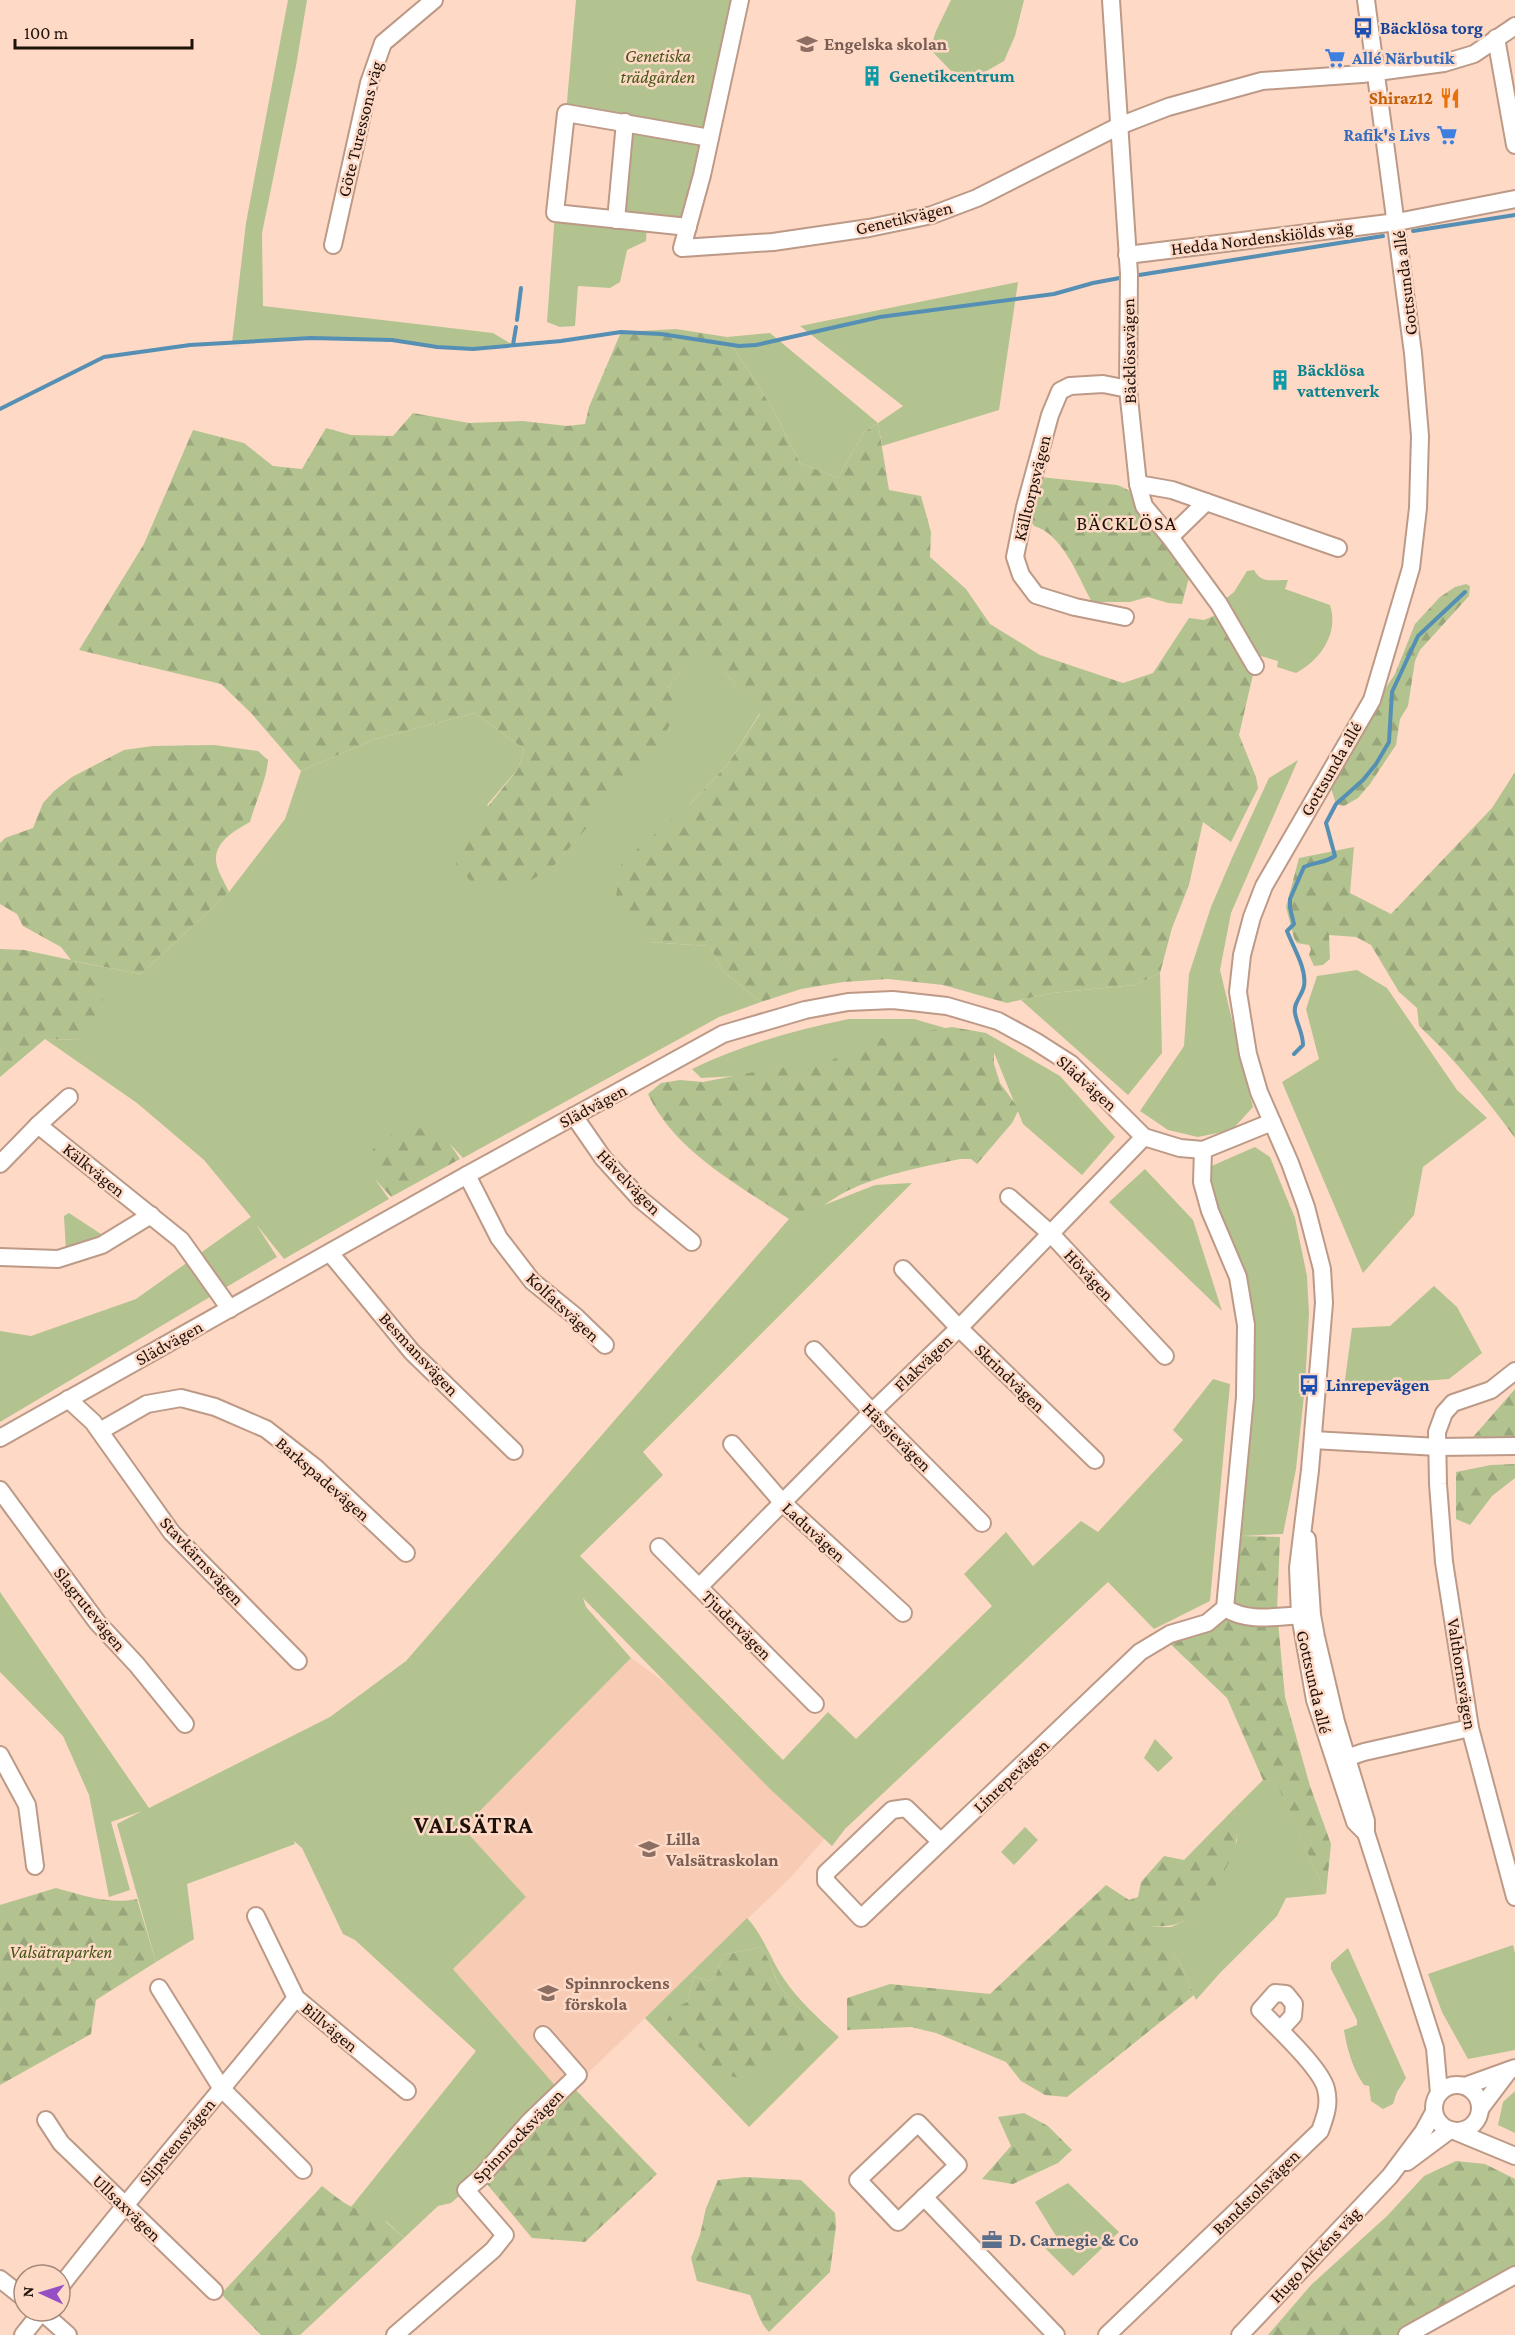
<svg xmlns="http://www.w3.org/2000/svg" width="1515" height="2335" font-family="'Crimson Pro',serif">
<defs>
<pattern id="forest-firs" width="22" height="20" patternUnits="userSpaceOnUse" patternTransform="scale(1.5)"><rect width="22" height="20" fill="#b2c390"/><path d="M5 1l3.5 6h-7zM16 11l3.5 6h-7z" fill="#99a67b"/></pattern>
</defs>
<rect width="100%" height="100%" fill="#fed9c5"/>
<!-- built -->
<path fill="#f8ccb4" d="M631,1658L682,1695L834,1828L791,1877L587,2074L578,2075L560,2091L453,1969L526,1897L463,1828Z"/>
<!-- green -->
<g fill="#b2c390" fill-rule="evenodd">
<path d="M288,0H307L296,66L262,233L263,306L493,333L513,345L473,349L437,347L392,340L311,338L232,343L246,223Z"/>
<path d="M576,0H740L688,227L647,224L646,241L627,250L620,282L610,288L578,286L575,326L560,327L547,322L555,213L616,220L625,123L566,113Z"/>
<path d="M951,0H1024L1015,36L1004,61L976,77L951,71L930,49L936,31Z"/>
<path d="M1018,282L999,410L882,446L878,423L864,432L838,478L800,463L774,411L727,337L770,333L878,423L903,406L800,326Z"/>
<path d="M1254,570C1262,585 1274,579 1288,580L1285,589L1330,605C1339,633 1321,660 1296,673L1277,667L1278,661L1247,652L1219,604L1234,592L1247,571Z"/>
<path d="M699,646L731,679L760,713L728,764L689,805L649,942L709,946L723,971L761,1002L719,1017L463,1158L450,1144L375,1179L389,1199L284,1259L256,1224L277,1257L0,1422V1331L31,1336L136,1299L251,1217L204,1160L137,1103L45,1039L80,1040L72,961L141,974L229,892L285,819L301,771L375,739L475,713L524,749L518,769L487,805L553,867L614,794L668,688Z"/>
<path d="M1298,760L1231,913L1220,970L1253,1107L1232,1130L1198,1137L1168,1130L1140,1111L1184,1046L1189,974L1211,907L1232,858L1269,778Z"/>
<path d="M1357,970L1387,988L1457,1090L1487,1118L1423,1167L1414,1215L1363,1273L1282,1082L1319,1059L1306,1009L1317,976Z"/>
<path d="M1160,973L1162,1053L1128,1095L1021,1000L1052,993L1135,985Z"/>
<path d="M849,1019H914L959,1032L824,1071L701,1078L692,1069C742,1045 794,1030 849,1019Z"/>
<path d="M986,1033L1060,1076L1115,1137L1082,1175L1023,1124Z"/>
<path d="M1255,1147L1270,1157L1295,1218L1307,1276L1309,1314L1305,1386L1296,1469L1283,1534L1241,1536L1231,1540L1246,1325L1220,1236L1207,1168Z"/>
<path d="M1145,1169L1193,1220L1222,1311L1109,1202Z"/>
<path d="M912,1183L643,1452L663,1475L580,1556L783,1760L828,1712L856,1739L992,1606L964,1574L1006,1532L1033,1566L1081,1521L1098,1532L1183,1440L1173,1430L1213,1379L1230,1384L1210,1601L1154,1629L1108,1582L845,1829L832,1846L770,1789L583,1598L586,1607L631,1658L463,1828L526,1897L453,1969L560,2091L481,2177L451,2203L438,2206L404,2238L387,2222L351,2207L476,2051L355,1940L343,1934L302,1848L294,1841L295,1844L187,1884L194,1939L156,1962L117,1824L142,1811L111,1822L130,1890L109,1897L89,1795L63,1736L0,1672V1592L149,1808L330,1717L406,1661L789,1219L875,1185Z"/>
<path d="M69,1213L107,1238L66,1251L64,1216Z"/>
<path d="M1434,1286L1457,1307L1482,1353L1449,1379L1344,1387L1352,1328L1390,1326Z"/>
<path d="M1155,1739L1173,1758L1158,1772L1144,1758Z"/>
<path d="M1263,1780L1276,1781L1326,1894L1286,1898L1277,1916L1220,1973L1196,2000L1179,1961L1149,1927H1171L1184,1921L1215,1885L1237,1841L1234,1809Z"/>
<path d="M1025,1827L1038,1840L1014,1865L1001,1852Z"/>
<path d="M747,1918C764,1936 770,1959 784,1979C799,2001 819,2019 839,2037L749,2127L645,2018ZM760,1947C772,1961 772,1972 780,1986C788,1999 798,2008 810,2017L773,2051L703,2050L687,2038V2002L694,1976L708,1981L716,1975L723,1955Z"/>
<path d="M1513,1945L1515,1953V2050L1468,2059L1442,2012L1428,1974Z"/>
<path d="M1348,1948L1406,2078L1397,2092L1393,2104L1383,2109L1371,2101L1369,2086L1364,2085C1353,2070 1347,2049 1344,2030L1357,2025V2020L1331,1969V1963Z"/>
<path d="M1515,2091V2133L1498,2125L1503,2102Z"/>
<path d="M1068,2183L1119,2232L1073,2276L1045,2248L1056,2236L1035,2202Z"/>
</g>
<!-- forest -->
<g fill="url(#forest-firs)">
<path d="M676,329L727,337L774,411L800,463L838,478L864,432L878,423L889,490L921,496L931,532L930,557L966,589L990,624L1040,655L1123,683L1153,673L1189,618L1204,620L1221,613L1255,666L1239,735L1256,777L1258,788L1231,842L1203,822L1189,885L1172,928L1160,973L1135,985L1052,993L1007,1003L943,985L888,979L843,982L801,989L761,1002L723,971L709,946L649,942L613,913L622,862L689,805L728,764L760,714L731,679L699,647L668,688L680,708L657,746L553,867L511,892L473,884L456,864L464,836L518,769L524,749L475,713L375,739L301,771L251,713L221,684L79,650L144,544L193,430L244,443L273,466L302,469L326,428L351,435L393,436L413,413L469,423L523,421L567,426L585,424L589,407L621,332Z"/>
<path d="M1040,477L1117,485C1152,498 1172,536 1192,566L1182,604L1168,603L1148,597L1130,602H1092C1078,577 1063,534 1034,526L1031,521Z"/>
<path d="M1466,584L1470,586L1469,596L1420,650L1415,661L1408,706L1400,719L1396,745L1370,784L1358,798L1344,806L1336,804L1331,788L1377,701L1395,674L1415,624L1440,597L1455,587Z"/>
<path d="M214,745L258,751L268,760C266,782 256,800 250,822C236,830 215,841 216,860C216,869 225,883 229,892L141,974L73,961L101,986L105,1018L80,1040L45,1039L0,1077V949L24,950L71,960L61,947L23,926L17,914L0,904V843L5,838L33,828L43,803L54,791L72,777L124,750L153,746Z"/>
<path d="M1515,772V1138C1485,1097 1456,1060 1419,1026L1417,1008L1399,992L1371,945L1356,937L1329,935L1330,959L1323,965L1314,966L1309,955L1311,949L1309,945L1297,943L1294,938L1286,907L1299,858L1354,847L1350,893L1391,914L1492,808Z"/>
<path d="M952,1027L986,1033L994,1046V1064L1000,1083L1019,1109L1012,1123L977,1164L971,1159H960C922,1167 882,1174 847,1191C827,1201 813,1217 789,1219C738,1184 675,1152 648,1094L661,1083L680,1080L703,1082L780,1067L801,1070L829,1062L849,1050L882,1038Z"/>
<path d="M428,1127L450,1144L460,1159L391,1197L375,1179L373,1149L394,1133Z"/>
<path d="M1515,1389V1438L1473,1437Z"/>
<path d="M1515,1464V1478L1492,1496L1470,1525L1456,1519V1472L1491,1465Z"/>
<path d="M1241,1536L1280,1537L1277,1611L1285,1697L1310,1786L1331,1844L1326,1894L1276,1782L1263,1780L1227,1698L1164,1638L1225,1608L1231,1540Z"/>
<path d="M1234,1809C1235,1819 1238,1832 1236,1842C1233,1864 1201,1912 1182,1922C1171,1927 1161,1926 1150,1927L1179,1961L1194,1995L1067,2097L1045,2095L1021,2081L1006,2062L936,2033L911,2027L847,2030V1998L890,1984L990,1994L1106,1885L1129,1900L1138,1897L1141,1882L1164,1856L1184,1860Z"/>
<path d="M56,1888C83,1895 108,1905 137,1899L156,1962L96,2000L91,2034L0,2085V1905Z"/>
<path d="M760,1947C773,1962 771,1971 780,1986C788,1999 798,2008 810,2017L811,2035L800,2057L773,2051L769,2067L750,2081L708,2070L703,2050C690,2040 676,2036 664,2026L672,2010L687,2002L694,1976L708,1981L716,1975L723,1955Z"/>
<path d="M569,2083L657,2174L585,2242L532,2238L481,2177Z"/>
<path d="M1024,2113L1048,2126L1072,2150L1058,2163L1013,2184L982,2179L1011,2146L998,2117Z"/>
<path d="M1456,2161L1485,2164L1515,2179V2270L1407,2335H1268L1311,2285L1387,2216L1424,2176Z"/>
<path d="M745,2177L801,2180L835,2213L836,2226L830,2272L769,2332C758,2321 757,2308 750,2295L697,2281L691,2258L700,2235L706,2208L718,2180Z"/>
<path d="M322,2186C338,2198 353,2213 375,2212L404,2238L300,2335H261L221,2294Z"/>
</g>
<g fill="none" stroke-linecap="round" stroke-linejoin="round">
<!-- stream -->
<g stroke="#568fb4" stroke-width="4">
<path d="M1413,231L1515,215"/>
<path d="M1133,276L1383,236"/>
<path d="M517,320L521,288"/>
<path d="M513,345L516,327"/>
<path d="M0,409L104,357L190,345L311,338L392,340L437,347L473,349L561,341L621,332L661,334L739,346L756,345L880,317L1054,294L1093,283L1125,277"/>
<path d="M1294,1054L1303,1045C1303,1033 1297,1025 1295,1013C1293,1003 1302,996 1304,986C1307,969 1293,947 1287,931L1294,924L1290,908V899L1304,867C1315,862 1325,863 1335,856L1326,823L1336,804L1363,780L1376,764L1389,742L1392,692L1418,636L1465,592"/>
</g>
<!-- minor casing -->
<g stroke="#bc9a87" stroke-width="20">
<g id="minor">
<path d="M740,0L702,175L682,248L773,242L869,228L932,215L977,198L1119,126L1168,107L1262,81L1362,74L1444,63L1474,54L1515,26"/>
<path d="M1111,0L1129,274L1128,389L1138,484L1144,506L1170,537L1219,604L1255,666"/>
<path d="M1496,38L1515,145"/>
<path d="M616,220L625,122"/>
<path d="M688,227L555,213L566,113L710,138"/>
<path d="M333,245L369,83L383,43L434,0"/>
<path d="M1127,255L1397,222L1515,199"/>
<path d="M1138,484L1172,490L1338,548"/>
<path d="M1170,537L1206,502"/>
<path d="M1125,617L1075,607L1036,595L1021,575L1015,557L1025,507L1050,415L1060,391L1070,386L1103,384L1128,389"/>
<path d="M574,1116L603,1158L640,1199L692,1242"/>
<path d="M38,1125L69,1097"/>
<path d="M0,1164L38,1125L181,1240L230,1309"/>
<path d="M467,1175L499,1238L532,1281L575,1316L605,1345"/>
<path d="M1009,1197L1051,1234L1165,1356"/>
<path d="M330,1253L412,1352L514,1451"/>
<path d="M0,1257L58,1259L102,1245L151,1215"/>
<path d="M903,1269L959,1328L1095,1460"/>
<path d="M814,1350L872,1412L982,1523"/>
<path d="M1515,1371L1491,1390L1453,1403L1444,1413L1437,1432L1438,1484L1444,1562L1470,1728L1515,1897"/>
<path d="M68,1399L93,1422L172,1533L298,1661"/>
<path d="M100,1431L147,1404L181,1398L215,1407L266,1429L316,1468L406,1553"/>
<path d="M0,1438L467,1175L723,1034L805,1010L848,1002L893,1000L947,1006L998,1021L1035,1041L1071,1064L1144,1137L1180,1148L1203,1150L1272,1122"/>
<path d="M1313,1440L1438,1447L1515,1446"/>
<path d="M732,1444L782,1502L903,1613"/>
<path d="M0,1490L97,1622L137,1665L185,1724"/>
<path d="M1307,1539L1312,1615L1316,1637L1336,1722L1366,1821V1833L1435,2048L1439,2093"/>
<path d="M659,1547L815,1704"/>
<path d="M699,1587L872,1412L959,1328L1144,1137"/>
<path d="M1225,1608C1250,1624 1281,1615 1309,1615"/>
<path d="M0,1755L27,1805L35,1866"/>
<path d="M1340,1760L1364,1752L1470,1728"/>
<path d="M1366,1833L1355,1822L1315,1700L1300,1615L1298,1568L1310,1470L1324,1303L1322,1269L1306,1207L1290,1163L1259,1092L1248,1054L1238,992L1242,955L1252,917L1264,886L1372,700L1411,568L1418,508L1420,436L1413,353L1366,0"/>
<path d="M941,1842L906,1808L892,1810L826,1873V1881L861,1918L1140,1652L1170,1634L1207,1623L1225,1608L1245,1397L1246,1325L1238,1277L1210,1211L1202,1182L1203,1150"/>
<path d="M256,1916L296,1998L407,2091"/>
<path d="M159,1988L222,2089L303,2170"/>
<circle cx="1457" cy="2108" r="23"/>
<path d="M1465,2086L1515,2068"/>
<path d="M1480,2109L1508,2072"/>
<path d="M46,2120L61,2143L214,2291"/>
<path d="M918,2123L958,2165L898,2222L858,2180Z"/>
<path d="M1457,2132L1515,2156"/>
<path d="M1407,2162L1450,2130"/>
<path d="M924,2197L1056,2335"/>
<path d="M0,2279L24,2298"/>
<path d="M60,2287C136,2189 218,2095 296,1998"/>
<path d="M41,2311L68,2335"/>
<path d="M23,2335L42,2311"/>
<path d="M395,2335L493,2250L505,2235L466,2190L481,2177L529,2122L578,2075L543,2035"/>
<path d="M1107,2335L1320,2131C1325,2117 1330,2105 1326,2089C1321,2068 1276,2027 1260,2010L1275,1993L1286,1994L1294,2004L1293,2016L1280,2030"/>
<path d="M1240,2335L1390,2176L1423,2132L1434,2112"/>
<path d="M1407,2335L1515,2275"/>
</g>
</g>
<!-- minor -->
<use href="#minor" stroke="#fff" stroke-width="16"/>
</g>
<!-- icons -->
<defs>
<g id="bus-bare" transform="scale(1.62)"><path d="M-5-6H5V4H4V6H2V4H-2V6H-4V4H-5ZM-3.5-4V0h7V-4ZM-3.5 1.2v1.5H-2V1.2ZM2 1.2v1.5H3.5V1.2Z" fill="#1a4fb4" stroke="#fed9c5" stroke-width="2.5" paint-order="stroke"/></g>
<g id="school-bare" transform="scale(1.62)"><path d="M0-5L7-2L0 1L-7-2ZM-4 1L0 2.5L4 1V4Q0 6-4 4Z" fill="#8d6e63" stroke="#fed9c5" stroke-width="2.5" paint-order="stroke"/></g>
<g id="supermarket-bare" transform="scale(1.62)"><path d="M-6-5.5h2.5l.6 2H6L4.5 2H-2.5L-4.4-4H-6ZM-1.5 3.2a1.3 1.3 0 1 0 .1 0ZM3 3.2a1.3 1.3 0 1 0 .1 0Z" fill="#3f7fe0" stroke="#fed9c5" stroke-width="2.5" paint-order="stroke"/></g>
<g id="building-bare" transform="scale(1.62)"><path d="M-4-6H4V6H1V3H-1V6H-4ZM-2.5-4.3h1.7v1.8h-1.7ZM.8-4.3h1.7v1.8H.8ZM-2.5-1h1.7V.8h-1.7ZM.8-1h1.7V.8H.8Z" fill="#0f9aa8" stroke="#fed9c5" stroke-width="2.5" paint-order="stroke"/></g>
<g id="restaurant-bare" transform="scale(1.62)"><path d="M-5-6h1v4h1v-4h1v4h1v-4h1v5L-1.5 .5V6h-2V.5L-5-1ZM5-6V6H3V1.5H1.5Q1.5-4 5-6Z" fill="#e8710a" stroke="#fed9c5" stroke-width="2.5" paint-order="stroke"/></g>
<g id="office-bare" transform="scale(1.62)"><path d="M-6-3h4V-5.5h4V-3h4V5H-6ZM-1-4.5V-3h2v-1.5ZM-6 0V1H6V0Z" fill="#5c6f8a" stroke="#fed9c5" stroke-width="2.5" paint-order="stroke"/></g>
</defs>
<g fill-rule="evenodd">
<use href="#bus-bare" x="1363" y="28"/>
<use href="#school-bare" x="807" y="44"/>
<use href="#supermarket-bare" x="1335" y="58"/>
<use href="#building-bare" x="872" y="76"/>
<use href="#restaurant-bare" x="1450" y="98"/>
<use href="#supermarket-bare" x="1447" y="135"/>
<use href="#building-bare" x="1280" y="380"/>
<use href="#bus-bare" x="1309" y="1385"/>
<use href="#school-bare" x="649" y="1849"/>
<use href="#school-bare" x="548" y="1993"/>
<use href="#office-bare" x="992" y="2240"/>
</g>
<g text-anchor="middle" stroke-width="5" stroke-linejoin="round" paint-order="stroke">
<!-- transit labels -->
<g font-size="18" font-weight="bold" fill="#164399" stroke="#fed9c5" text-anchor="start">
<text x="1380" y="34">Bäcklösa torg</text>
<text x="1326" y="1391">Linrepevägen</text>
</g>
<!-- education labels -->
<g font-size="18" font-weight="bold" fill="#785e54" stroke="#fed9c5" text-anchor="start">
<text x="824" y="50">Engelska skolan</text>
<text x="666" y="1845">Lilla<tspan x="666" dy="21">Valsätraskolan</tspan></text>
<text x="565" y="1989">Spinnrockens<tspan x="565" dy="21">förskola</tspan></text>
</g>
<!-- park labels -->
<g font-size="18" font-style="italic" fill="#445517" stroke="#fed9c5">
<text x="658" y="62">Genetiska<tspan x="658" dy="21">trädgården</tspan></text>
<text x="61" y="1958">Valsätraparken</text>
</g>
<!-- shop labels -->
<g font-size="18" font-weight="bold" fill="#366cbe" stroke="#fed9c5" text-anchor="start">
<text x="1352" y="64">Allé Närbutik</text>
<text x="1430" y="141" text-anchor="end">Rafik's Livs</text>
</g>
<!-- culture labels -->
<g font-size="18" font-weight="bold" fill="#0d838f" stroke="#fed9c5" text-anchor="start">
<text x="889" y="82">Genetikcentrum</text>
<text x="1297" y="376">Bäcklösa<tspan x="1297" dy="21">vattenverk</tspan></text>
</g>
<!-- food labels -->
<g font-size="18" font-weight="bold" fill="#c56008" stroke="#fed9c5" text-anchor="end">
<text x="1433" y="104">Shiraz12</text>
</g>
<!-- street labels -->
<g font-size="18" fill="#1f120b" stroke="#fed9c5">
<text transform="translate(360 129) rotate(-76)" y="6">Göte Turessons väg</text>
<text transform="translate(904 218) rotate(-13)" y="6">Genetikvägen</text>
<text transform="translate(1262 238) rotate(-7)" y="6">Hedda Nordenskiölds väg</text>
<text transform="translate(1405 283) rotate(-97)" y="6">Gottsunda allé</text>
<text transform="translate(1129 351) rotate(-91)" y="6">Bäcklösavägen</text>
<text transform="translate(1032 488) rotate(-76)" y="6">Källtorpsvägen</text>
<text transform="translate(1331 769) rotate(-60)" y="6">Gottsunda allé</text>
<text transform="translate(1087 1083) rotate(42)" y="6">Slädvägen</text>
<text transform="translate(593 1106) rotate(-28)" y="6">Slädvägen</text>
<text transform="translate(94 1170) rotate(39)" y="6">Kälkvägen</text>
<text transform="translate(629 1182) rotate(46)" y="6">Hävelvägen</text>
<text transform="translate(1089 1275) rotate(47)" y="6">Hövägen</text>
<text transform="translate(563 1307) rotate(43)" y="6">Kolfatsvägen</text>
<text transform="translate(169 1343) rotate(-29)" y="6">Slädvägen</text>
<text transform="translate(419 1354) rotate(47)" y="6">Besmansvägen</text>
<text transform="translate(923 1363) rotate(-44)" y="6">Flakvägen</text>
<text transform="translate(1010 1378) rotate(44)" y="6">Skrindvägen</text>
<text transform="translate(897 1437) rotate(45)" y="6">Hässjevägen</text>
<text transform="translate(323 1479) rotate(41)" y="6">Barkspadevägen</text>
<text transform="translate(814 1532) rotate(43)" y="6">Laduvägen</text>
<text transform="translate(202 1561) rotate(47)" y="6">Stavkärnsvägen</text>
<text transform="translate(90 1609) rotate(51)" y="6">Slagrutevägen</text>
<text transform="translate(737 1625) rotate(45)" y="6">Tjudervägen</text>
<text transform="translate(1462 1674) rotate(81)" y="6">Valthornsvägen</text>
<text transform="translate(1314 1682) rotate(77)" y="6">Gottsunda allé</text>
<text transform="translate(1011 1776) rotate(-44)" y="6">Linrepevägen</text>
<text transform="translate(330 2027) rotate(40)" y="6">Billvägen</text>
<text transform="translate(518 2136) rotate(-46)" y="6">Spinnrocksvägen</text>
<text transform="translate(177 2142) rotate(-50)" y="6">Slipstensvägen</text>
<text transform="translate(1256 2192) rotate(-44)" y="6">Bandstolsvägen</text>
<text transform="translate(127 2208) rotate(44)" y="6">Ullsaxvägen</text>
<text transform="translate(1315 2255) rotate(-47)" y="6">Hugo Alfvéns väg</text>
</g>
<!-- service labels -->
<g font-size="18" font-weight="bold" fill="#4e5e75" stroke="#fed9c5" text-anchor="start">
<text x="1009" y="2246">D. Carnegie &amp; Co</text>
</g>
<!-- neighbourhood labels -->
<g font-size="20" letter-spacing="1.5" fill="#1f120b" stroke="#fed9c5">
<text x="1127" y="530">BÄCKLÖSA</text>
</g>
<!-- district labels -->
<g font-size="24" font-weight="bold" letter-spacing="1.5" fill="#1f120b" stroke="#fed9c5">
<text x="474" y="1833">VALSÄTRA</text>
</g>
</g>
<!-- north arrow -->
<g transform="translate(42 2293) rotate(274)"><circle r="28" fill="#fed9c5" stroke="#a5897b" stroke-width="1.5"/>
<path d="M0-4.5L10 22L0 15L-10 22Z" fill="#934fc3"/>
<text y="-9" font-size="16" font-weight="bold" text-anchor="middle" fill="#1f120b">N</text>
</g>
<!-- scale -->
<path d="M15 39v9h177v-9" fill="none" stroke="#1f120b" stroke-width="3"/>
<text x="24" y="39" font-size="18" fill="#1f120b" stroke="#fed9c5" stroke-width="4.5" paint-order="stroke">100 m</text>
</svg>
